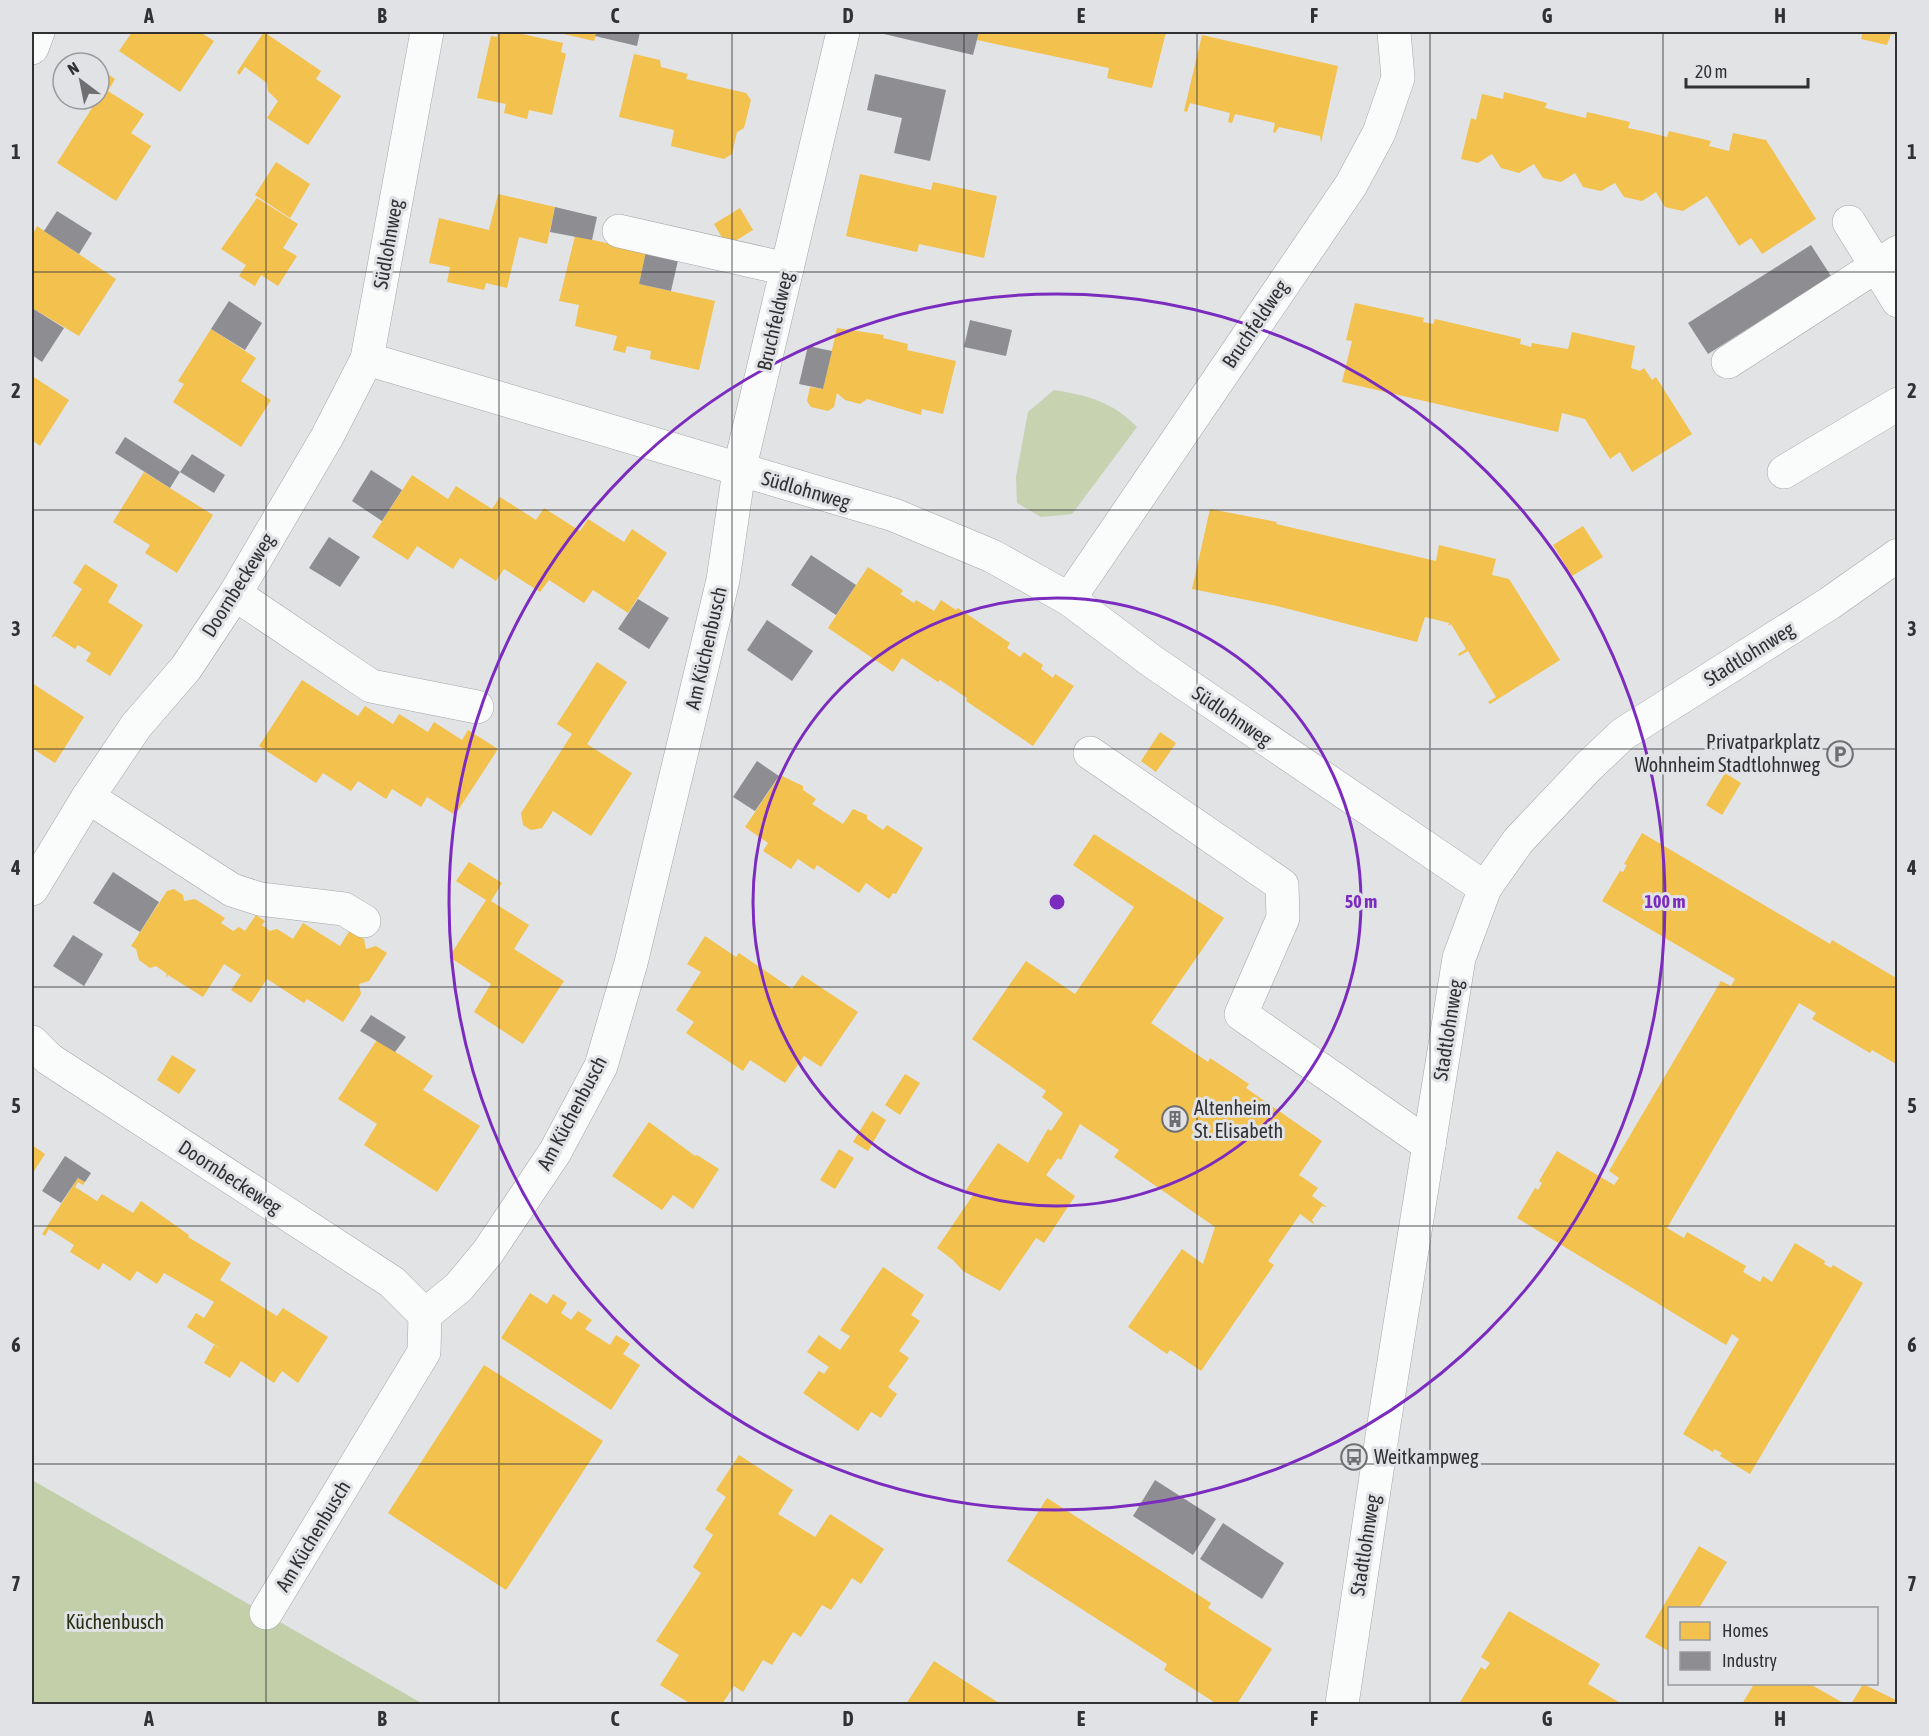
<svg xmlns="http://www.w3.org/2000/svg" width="1929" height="1736" font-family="'Asap Condensed',sans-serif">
<rect width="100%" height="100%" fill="#e1e3e5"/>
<!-- green -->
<path fill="#c6d2b0" d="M1054,390C1087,395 1113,402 1137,427L1072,514L1041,517L1017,503L1016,477L1028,412Z"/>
<!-- forest -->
<path fill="#c2cfa8" d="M32,1480L423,1704H32Z"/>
<!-- homes -->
<g fill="#f2c14e">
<path d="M132,32H200L214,41L180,92L119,51Z"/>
<path d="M264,32L321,71L316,79L341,96L308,145L267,118L278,101L268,91L267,83L245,67L239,75L237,72Z"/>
<path d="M498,32H513L563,43L561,52L566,54L552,115L529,110L527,119L504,113L506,104L477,98L491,36L497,37Z"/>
<path d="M555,32H597L594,41Z"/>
<path d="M979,32H1166L1152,88L1107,78L1109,68L977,40Z"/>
<path d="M1863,32H1898V35L1891,34L1887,45L1861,39Z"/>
<path d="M1202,35L1338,66L1321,143L1320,136L1279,127L1275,133L1273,132L1275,123L1235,114L1232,123L1228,122L1230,113L1190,103L1187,112L1184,111Z"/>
<path d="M634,54L660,60L661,67L688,74L686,79L746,93L751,100L744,128L737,132L732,154L724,159L671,146L674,130L619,117Z"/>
<path d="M99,68L115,79L108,91L144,114L131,133L151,146L116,201L57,163L92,108L79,99H99Z"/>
<path d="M1504,92L1547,103L1545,108L1565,113L1586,118L1587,112L1630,122L1628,128L1647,132L1667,137L1669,131L1711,141L1709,146L1729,151L1733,133L1766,140L1816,219L1762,254L1751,238L1739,246L1707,196L1683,211L1665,207L1656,192L1642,201L1624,197L1615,183L1601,191L1583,187L1575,173L1561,182L1543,178L1534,164L1519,173L1501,168L1492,154L1478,163L1461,159L1471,118L1476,120L1482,94L1503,99Z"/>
<path d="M276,162L310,184L290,218L255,195Z"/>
<path d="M860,174L931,190L933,182L997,196L984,258L919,244L917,252L846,236Z"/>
<path d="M498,194L555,207L547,244L519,237L507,288L486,283L484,290L447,282L450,267L429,263L439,218L489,230Z"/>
<path d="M257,198L298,224L283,248L297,256L278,286L261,275L255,286L239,276L246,265L221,249Z"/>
<path d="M740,208L753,230L727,246L714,224Z"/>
<path d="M37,226L116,279L79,336L32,308V236Z"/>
<path d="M575,236L646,252L639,284L715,301L699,370L650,359L651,351L627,346L625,353L613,350L617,336L575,326L579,305L559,301Z"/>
<path d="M1355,303L1424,318L1423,322L1433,324L1435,319L1521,339L1520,344L1531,347L1532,343L1568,349L1572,332L1635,346L1631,368L1640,371L1644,368L1652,380L1656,377L1692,434L1632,472L1620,452L1610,459L1585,419L1562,413L1558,432L1342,382L1352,341L1346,340Z"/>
<path d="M837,328L884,335L883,338L908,344L907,350L956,361L943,414L922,409L921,415L867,399L860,404L845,400L837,393L834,407L828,411L811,407L807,401L810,387L823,389Z"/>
<path d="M211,329L256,358L241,381L271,400L241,447L173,402L184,384L178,381Z"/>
<path d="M32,376L69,400L40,446L32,440Z"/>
<path d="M144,472L213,515L177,573L145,553L150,545L113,522Z"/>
<path d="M412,475L448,499L456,486L492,509L500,497L536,520L544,508L580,531L588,519L624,542L632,529L667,553L628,613L593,590L584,603L549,580L540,592L504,569L496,581L460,558L453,569L417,546L408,560L372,537Z"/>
<path d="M1210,509L1277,522L1276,524L1436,561L1439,545L1496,559L1492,575L1509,579L1560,660L1490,704L1488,702L1496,697L1468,651L1459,656L1458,654L1466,649L1451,624L1448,626L1449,623L1425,617L1417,642L1277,606L1192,589Z"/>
<path d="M1583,526L1603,557L1572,576L1553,545Z"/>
<path d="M85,564L118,585L108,602L143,625L110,676L86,661L91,653L78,645L75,649L55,636L51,638L82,589L73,583Z"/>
<path d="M868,567L901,589L903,591L900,594L914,603L916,600L934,611L941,600L956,610L958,608L1010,643L1007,648L1020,657L1024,652L1043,665L1041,669L1053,678L1055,674L1074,686L1033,746L966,701L967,698L940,680L938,682L902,658L893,672L828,628Z"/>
<path d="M597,662L627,682L587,744L632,773L591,836L553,811L542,828L531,830L523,825L521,813L572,734L557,724Z"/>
<path d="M302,680L358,716L365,706L393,724L399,714L428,732L434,722L462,740L468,730L498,749L455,815L427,797L421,807L392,789L386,799L358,781L351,791L323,773L316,783L259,746Z"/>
<path d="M32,683L84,717L55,763L32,748Z"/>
<path d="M1160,732L1176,743L1156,772L1141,761Z"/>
<path d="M1725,773L1741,783L1722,815L1706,805Z"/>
<path d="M780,775L803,786V790L816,799L812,804L843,824L853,809L867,815V819L883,830L887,825L923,848L896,894L893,893L889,899L866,883L859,893L817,865L814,870L798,859L791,869L763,851L768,843L745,827Z"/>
<path d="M1642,833L1830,944L1832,940L1898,979V1065L1872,1050L1870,1053L1812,1019L1816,1013L1799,1003L1667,1228L1684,1238L1687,1232L1746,1266L1743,1272L1760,1282L1763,1276L1772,1282L1795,1243L1825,1261L1824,1264L1831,1268L1833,1265L1863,1283L1750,1474L1720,1456L1722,1453L1714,1449L1713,1452L1683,1434L1739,1339L1732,1334L1726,1345L1517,1218L1535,1188L1538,1190L1542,1183L1539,1181L1557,1151L1614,1185L1619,1178L1609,1171L1721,981L1731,986L1735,979L1602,901L1620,871L1623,872L1627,865L1624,864Z"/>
<path d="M1094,834L1224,918L1151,1023L1208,1062L1210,1058L1249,1084L1246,1088L1322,1141L1299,1175L1318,1188L1312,1196L1327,1207L1322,1206L1312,1220L1315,1225L1300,1214L1268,1261L1274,1265L1201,1371L1170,1350L1167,1354L1128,1327L1182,1249L1203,1264L1215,1227L1114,1157L1119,1150L1080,1124L1061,1160L1058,1158L1046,1175L1075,1196L1044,1243L1036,1238L1000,1291L963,1271L953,1260L937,1248L973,1195L966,1190L998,1143L1028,1163L1048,1129L1051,1131L1063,1113L1042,1097L1046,1091L972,1039L1026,961L1075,994L1134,907L1073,865Z"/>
<path d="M469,862L502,883L491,901L529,925L514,949L564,981L523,1044L474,1012L491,984L449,957L486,900L456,881Z"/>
<path d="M174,889L183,895L184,901L195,899L225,918L221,923L233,931L239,927L245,931L256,915L265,921L262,925L270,931L277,929L293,939L303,923L340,946L350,930L364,939L366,949L376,946L387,953L369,981L359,984L361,994L343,1022L307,999L304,1003L267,979L251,1003L231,990L241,975L224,964L203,997L168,975L167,978L166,973L156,966L150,968L139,960L136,949L131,946L167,891Z"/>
<path d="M705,936L736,957L739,953L792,989L802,975L858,1012L821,1067L804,1056L785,1083L750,1060L743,1071L686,1033L694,1022L676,1010L701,972L687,964Z"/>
<path d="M377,1040L433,1076L423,1090L480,1126L437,1192L364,1145L377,1124L338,1099Z"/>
<path d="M172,1055L196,1070L179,1094L157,1080Z"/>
<path d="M905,1074L920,1083L900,1115L885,1105Z"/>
<path d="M872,1111L886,1120L868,1151L853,1142Z"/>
<path d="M649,1122L695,1156L697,1155L719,1169L693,1209L673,1195L662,1210L612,1176Z"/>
<path d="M32,1145L45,1154L32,1174Z"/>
<path d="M839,1149L854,1158L835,1189L820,1180Z"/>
<path d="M78,1178L85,1182L83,1185L78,1182L75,1187L97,1201L102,1194L133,1213L141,1201L189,1235L188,1237L231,1263L220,1280L277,1316L283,1308L328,1337L298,1383L282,1371L274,1383L241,1361L230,1378L204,1363L214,1345L223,1350L187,1327L196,1313L204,1318L214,1302L164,1273L157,1284L137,1271L130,1281L103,1263L99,1270L70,1252L74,1245L49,1229L45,1236L42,1234Z"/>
<path d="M883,1267L924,1295L911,1315L920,1321L899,1351L909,1358L888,1387L897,1394L881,1418L871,1412L858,1431L803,1393L819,1371L824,1374L829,1367L807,1352L819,1335L840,1350L850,1336L840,1330Z"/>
<path d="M530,1293L547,1304L553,1294L567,1303L561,1313L571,1320L578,1311L592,1320L585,1329L610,1345L616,1335L630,1344L623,1354L640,1365L611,1410L501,1338Z"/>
<path d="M484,1365L603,1441L506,1590L388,1513Z"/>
<path d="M739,1455L793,1490L778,1514L815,1537L830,1514L884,1549L861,1584L852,1578L831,1610L822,1605L801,1637L793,1632L772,1665L763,1660L743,1692L734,1686L722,1704H691L660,1685L679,1655L656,1641L701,1573L693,1567L713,1535L705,1529L726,1497L716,1490Z"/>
<path d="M1047,1498L1211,1603L1208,1608L1272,1649L1237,1704H1217L1164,1670L1167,1664L1007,1561Z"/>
<path d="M1699,1546L1727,1562L1699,1608H1670V1652L1645,1637Z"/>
<path d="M1509,1611L1600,1664L1588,1684L1622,1704H1459L1481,1667L1485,1670L1490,1663L1481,1657Z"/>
<path d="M934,1661L991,1698L1001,1704H906Z"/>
<path d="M1754,1684H1810L1845,1704H1742Z"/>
<path d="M1863,1684L1898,1701V1704H1851Z"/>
</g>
<!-- industry -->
<g fill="#8d8d92">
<path d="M597,32H640L637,46L595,36Z"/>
<path d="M885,32H979L973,55L884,34Z"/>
<path d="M875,74L946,90L930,161L894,153L902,118L867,110Z"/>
<path d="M555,207L597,217L592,240L550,232Z"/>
<path d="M57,211L92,233L79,254L44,231Z"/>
<path d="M1811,245L1831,276L1708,354L1688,323Z"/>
<path d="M647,247L679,256L671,291L639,284Z"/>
<path d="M229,301L262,323L245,350L211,329Z"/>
<path d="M32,308L64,328L42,362L32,355Z"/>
<path d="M970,320L1012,330L1006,356L964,347Z"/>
<path d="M808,346L832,351L823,389L799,384Z"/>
<path d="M125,437L180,472L192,454L225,475L214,493L180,472L170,488L115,453Z"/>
<path d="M371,470L402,490L382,521L352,501Z"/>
<path d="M329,537L360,557L340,587L309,568Z"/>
<path d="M811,555L856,585L836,615L791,585Z"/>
<path d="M638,599L669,618L649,649L618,629Z"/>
<path d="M767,620L813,651L792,681L747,650Z"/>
<path d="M757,761L779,776L755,811L733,797Z"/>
<path d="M113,872L159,902L140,932L93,903Z"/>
<path d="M73,935L103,954L84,986L53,966Z"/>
<path d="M371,1015L406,1037L395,1052L360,1031Z"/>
<path d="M65,1156L91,1173L85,1182L78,1178L61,1203L42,1191Z"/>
<path d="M1155,1480L1216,1519L1193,1555L1133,1516Z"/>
<path d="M1223,1523L1284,1563L1262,1599L1200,1559Z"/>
</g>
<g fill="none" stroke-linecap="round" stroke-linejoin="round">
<!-- minor casing -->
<g stroke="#a4a5a7" stroke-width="34">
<g id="minor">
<path d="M32,48L38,32"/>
<path d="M1849,222L1898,301"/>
<path d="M619,231L787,269"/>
<path d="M367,359L894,515L992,556L1069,599L1153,662L1485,888"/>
<path d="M1728,362L1898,252"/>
<path d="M1784,472L1898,404"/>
<path d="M235,594L371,686L477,707"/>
<path d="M1069,599L1351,185L1379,133L1398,78L1394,32"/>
<path d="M1090,753L1282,885L1283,918L1241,1014L1429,1145"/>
<path d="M88,797L232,890L260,899L344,909L364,921"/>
<path d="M32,889L88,797L136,726L186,668L235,594L327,437L367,359L427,32"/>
<path d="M32,1042L49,1059L392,1282L425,1315"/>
<path d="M266,1613L424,1352L425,1315L459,1287L488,1252L555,1152L601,1066L631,963L723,580L739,471L843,32"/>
<path d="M1342,1704L1383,1430L1459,958L1485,888L1518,841L1588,767L1623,734L1830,603L1898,555"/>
</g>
</g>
<!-- minor -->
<use href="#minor" stroke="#fafbfb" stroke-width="33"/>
</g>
<!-- grid -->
<path fill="none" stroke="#313133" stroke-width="1.5" stroke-opacity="0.55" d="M266,32V1704M499,32V1704M732,32V1704M964,32V1704M1197,32V1704M1430,32V1704M1663,32V1704M32,272H1898M32,510H1898M32,749H1898M32,987H1898M32,1226H1898M32,1464H1898"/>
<!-- distance rings -->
<g fill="none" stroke="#7b2cbf" stroke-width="3">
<circle cx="1057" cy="902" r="304"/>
<circle cx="1057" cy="902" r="608"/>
</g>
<!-- icons -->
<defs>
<g id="parking-ring" transform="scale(1.35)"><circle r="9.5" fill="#e0e2e6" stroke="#6f6f71" stroke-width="1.5"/><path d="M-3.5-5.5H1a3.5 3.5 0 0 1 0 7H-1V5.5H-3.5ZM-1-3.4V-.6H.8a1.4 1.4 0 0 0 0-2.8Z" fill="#6f6f71"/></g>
<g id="building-ring" transform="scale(1.35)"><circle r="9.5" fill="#e0e2e6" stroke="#6f6f71" stroke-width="1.5"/><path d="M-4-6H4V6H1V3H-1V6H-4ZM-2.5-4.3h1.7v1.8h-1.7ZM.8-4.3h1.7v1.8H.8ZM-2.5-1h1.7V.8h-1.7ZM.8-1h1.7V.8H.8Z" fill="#6f6f71"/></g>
<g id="bus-ring" transform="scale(1.35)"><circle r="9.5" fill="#e0e2e6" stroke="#6f6f71" stroke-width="1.5"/><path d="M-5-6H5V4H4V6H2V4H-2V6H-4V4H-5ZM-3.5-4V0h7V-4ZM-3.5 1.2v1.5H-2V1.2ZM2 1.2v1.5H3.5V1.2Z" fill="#6f6f71"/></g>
</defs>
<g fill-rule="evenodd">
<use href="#parking-ring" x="1840" y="754"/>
<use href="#building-ring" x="1175" y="1119"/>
<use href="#bus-ring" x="1354" y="1457"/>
</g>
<g text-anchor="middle" stroke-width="6" stroke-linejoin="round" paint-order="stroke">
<!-- street labels -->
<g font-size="20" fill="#313133" stroke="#e0e2e6">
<text transform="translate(388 244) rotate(-80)" y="7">Südlohnweg</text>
<text transform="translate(775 321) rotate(-77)" y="7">Bruchfeldweg</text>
<text transform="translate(1255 324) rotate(-56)" y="7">Bruchfeldweg</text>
<text transform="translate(806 490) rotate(16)" y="7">Südlohnweg</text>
<text transform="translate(238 585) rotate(-58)" y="7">Doornbeckeweg</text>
<text transform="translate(706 648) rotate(-77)" y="7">Am Küchenbusch</text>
<text transform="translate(1749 654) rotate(-32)" y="7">Stadtlohnweg</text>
<text transform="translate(1232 716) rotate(34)" y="7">Südlohnweg</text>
<text transform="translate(1448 1030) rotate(-81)" y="7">Stadtlohnweg</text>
<text transform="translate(572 1113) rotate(-62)" y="7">Am Küchenbusch</text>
<text transform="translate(230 1177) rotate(33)" y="7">Doornbeckeweg</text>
<text transform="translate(313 1536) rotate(-59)" y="7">Am Küchenbusch</text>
<text transform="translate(1365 1545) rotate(-81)" y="7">Stadtlohnweg</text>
</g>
<!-- poi labels -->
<g font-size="20" fill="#313133" stroke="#e0e2e6" text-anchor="start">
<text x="1820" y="749" text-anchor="end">Privatparkplatz<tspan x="1820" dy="23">Wohnheim Stadtlohnweg</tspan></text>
<text x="1194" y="1115">Altenheim<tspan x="1194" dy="23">St. Elisabeth</tspan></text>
<text x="1374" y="1464">Weitkampweg</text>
</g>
<!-- park labels -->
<g font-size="20" fill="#272f10" stroke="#e0e2e6">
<text x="115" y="1629">Küchenbusch</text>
</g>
</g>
<circle cx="1057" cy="902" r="9" fill="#7b2cbf" stroke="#e0e2e6" stroke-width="3"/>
<g font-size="18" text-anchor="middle" font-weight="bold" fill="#7b2cbf" stroke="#e0e2e6" stroke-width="6" stroke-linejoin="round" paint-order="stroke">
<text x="1361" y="908">50 m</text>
<text x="1665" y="908">100 m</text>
</g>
<!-- border -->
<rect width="1929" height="1736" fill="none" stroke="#e0e2e6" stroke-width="66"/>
<!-- legend -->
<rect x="1668" y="1607" width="210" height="78" fill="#e0e2e6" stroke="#9a9b9e" stroke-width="1.5"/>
<rect x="1680" y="1622" width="30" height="18" fill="#f2c14e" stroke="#9a9b9e" stroke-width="1.5"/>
<text x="1722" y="1637" font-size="18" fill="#313133">Homes</text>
<rect x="1680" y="1652" width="30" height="18" fill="#8d8d92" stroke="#9a9b9e" stroke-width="1.5"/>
<text x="1722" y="1667" font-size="18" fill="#313133">Industry</text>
<!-- north arrow -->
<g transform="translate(81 81) rotate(328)"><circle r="28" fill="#e0e2e6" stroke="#9a9b9e" stroke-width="1.5"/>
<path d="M0-4.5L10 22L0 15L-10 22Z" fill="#6f6f71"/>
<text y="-9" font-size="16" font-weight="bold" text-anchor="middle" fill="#313133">N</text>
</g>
<!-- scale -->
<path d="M1686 78v9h122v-9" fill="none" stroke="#313133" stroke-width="3"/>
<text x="1695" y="78" font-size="18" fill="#313133" stroke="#e0e2e6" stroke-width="4.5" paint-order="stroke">20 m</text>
<rect x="33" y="33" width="1863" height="1670" fill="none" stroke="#313133" stroke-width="2"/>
<g font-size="20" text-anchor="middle" font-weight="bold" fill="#313133">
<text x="149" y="23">A</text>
<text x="382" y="23">B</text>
<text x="615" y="23">C</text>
<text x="848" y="23">D</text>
<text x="1081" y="23">E</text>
<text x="1314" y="23">F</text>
<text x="1547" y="23">G</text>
<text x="1780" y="23">H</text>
<text x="16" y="159">1</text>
<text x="1912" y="159">1</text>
<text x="16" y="398">2</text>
<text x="1912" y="398">2</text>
<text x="16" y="636">3</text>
<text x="1912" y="636">3</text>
<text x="16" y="875">4</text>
<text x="1912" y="875">4</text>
<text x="16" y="1113">5</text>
<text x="1912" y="1113">5</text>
<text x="16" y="1352">6</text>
<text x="1912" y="1352">6</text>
<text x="16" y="1591">7</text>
<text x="1912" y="1591">7</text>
<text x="149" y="1726">A</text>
<text x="382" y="1726">B</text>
<text x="615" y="1726">C</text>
<text x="848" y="1726">D</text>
<text x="1081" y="1726">E</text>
<text x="1314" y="1726">F</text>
<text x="1547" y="1726">G</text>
<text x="1780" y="1726">H</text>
</g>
</svg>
